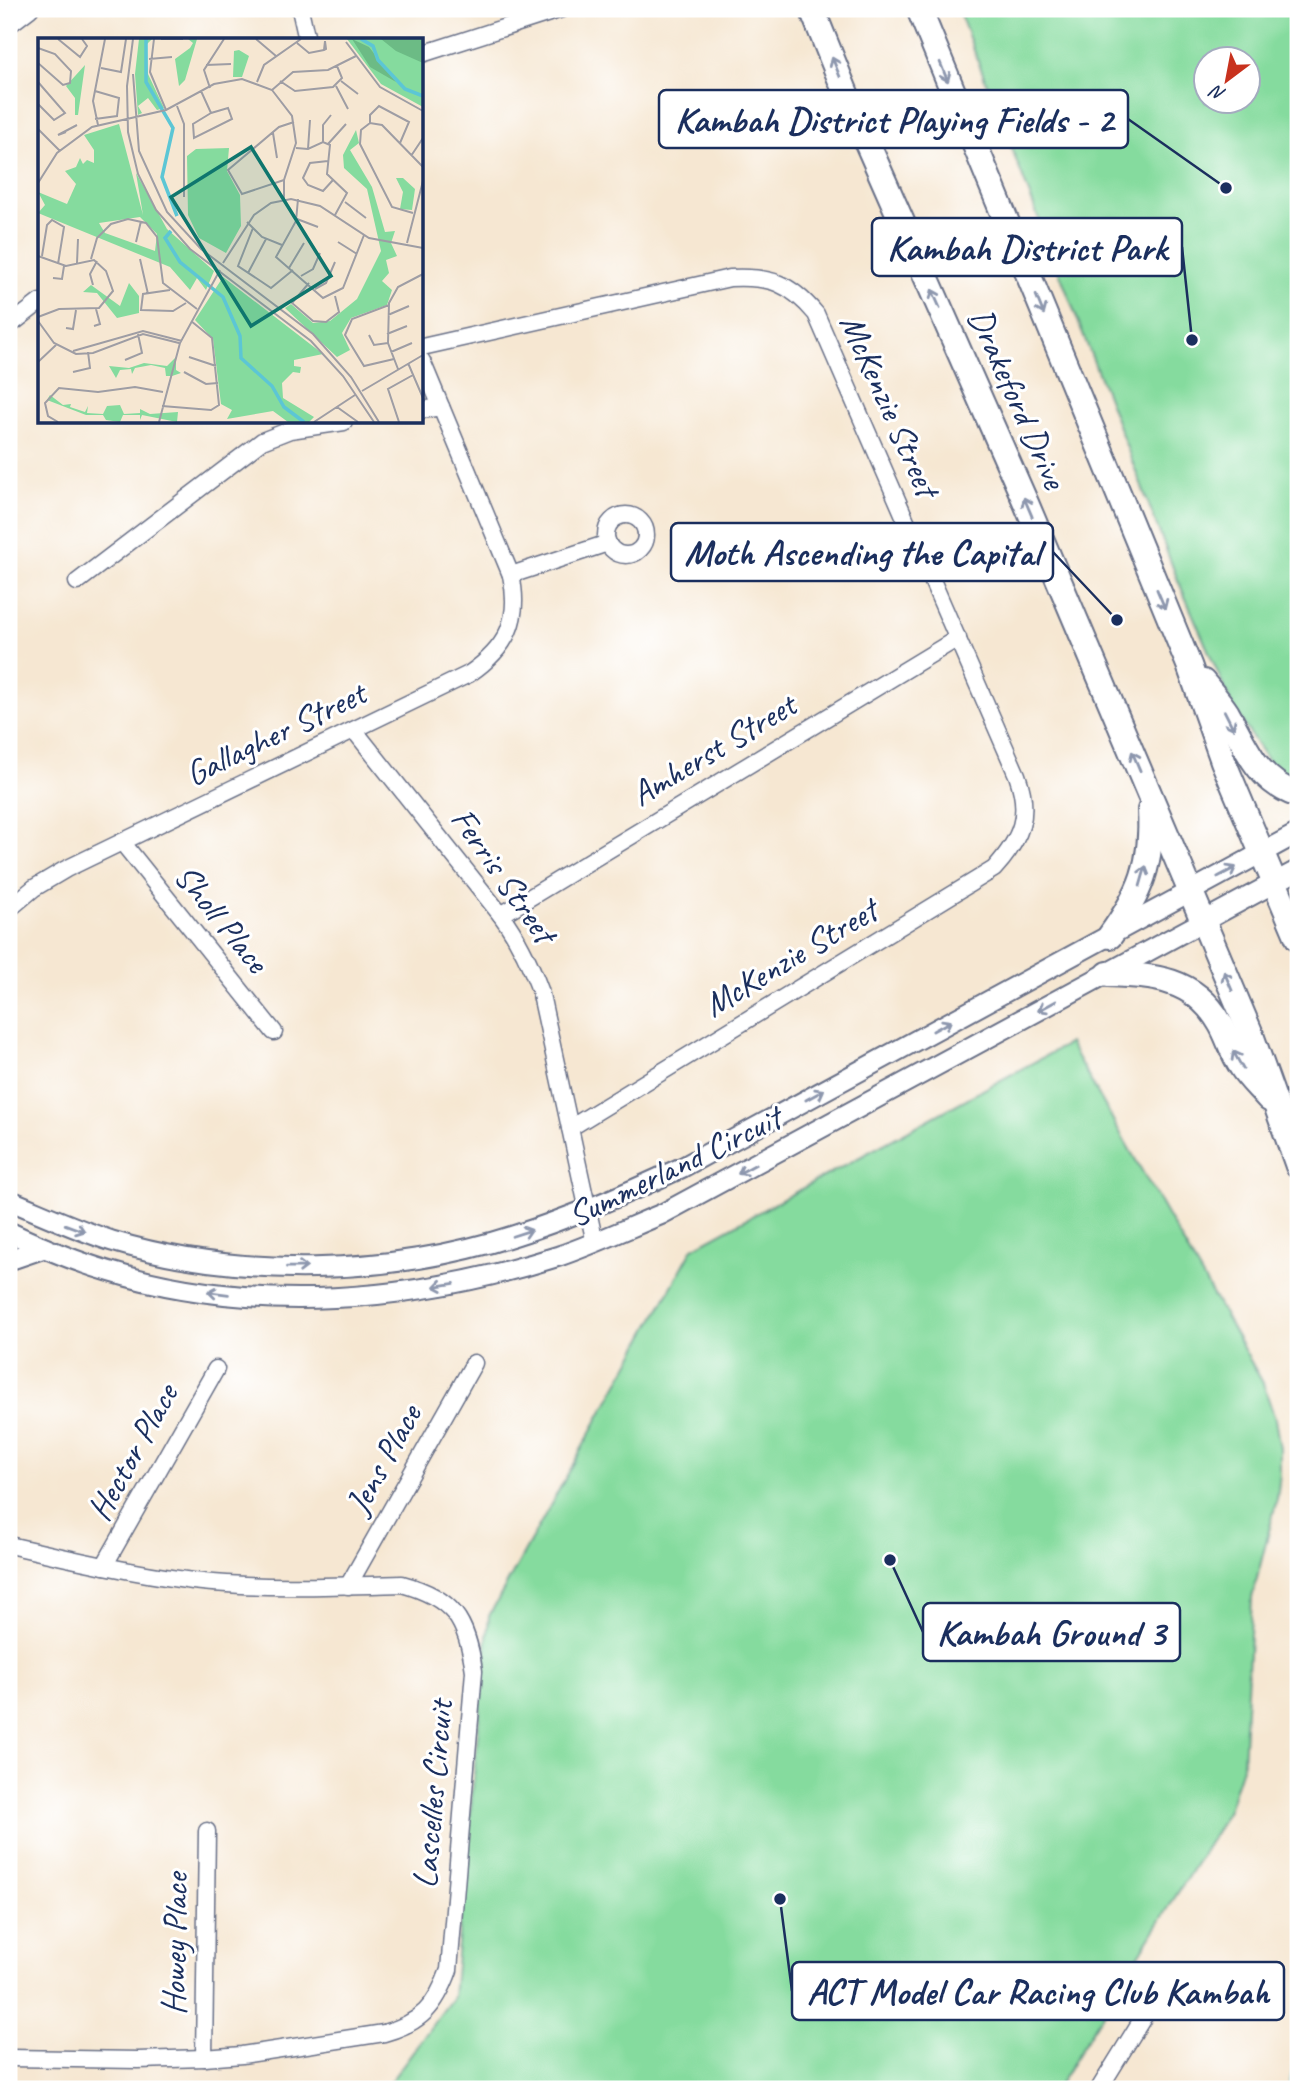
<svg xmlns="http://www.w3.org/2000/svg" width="1307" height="2098" font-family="Caveat,sans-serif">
<rect width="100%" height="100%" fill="#fff"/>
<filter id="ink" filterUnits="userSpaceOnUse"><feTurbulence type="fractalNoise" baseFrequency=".0143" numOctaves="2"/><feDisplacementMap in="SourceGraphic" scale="14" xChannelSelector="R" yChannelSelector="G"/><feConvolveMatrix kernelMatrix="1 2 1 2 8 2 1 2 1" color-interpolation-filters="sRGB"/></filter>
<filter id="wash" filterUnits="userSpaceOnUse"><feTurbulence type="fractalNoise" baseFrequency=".00686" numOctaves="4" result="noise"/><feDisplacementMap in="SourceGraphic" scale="28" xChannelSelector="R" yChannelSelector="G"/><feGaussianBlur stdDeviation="1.57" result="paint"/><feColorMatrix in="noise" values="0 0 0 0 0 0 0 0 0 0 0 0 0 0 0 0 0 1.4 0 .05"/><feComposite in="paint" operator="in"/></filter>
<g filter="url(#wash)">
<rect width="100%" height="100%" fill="#f6e7d2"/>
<!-- green -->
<g fill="#85db9e" stroke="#50857e" stroke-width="2" fill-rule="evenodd">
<path d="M958,9H1298V784L1275,772L1233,708L1177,578ZM1206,60H1248V102H1206Z"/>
<path d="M1069,1043L1263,1383L1275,1419L1280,1448V1474L1277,1499L1252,1598L1243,1764L1228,1810L1218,1828L1056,2089H385L453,1997L489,1616L693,1248Z"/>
</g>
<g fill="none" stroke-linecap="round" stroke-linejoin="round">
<!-- stream -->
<path stroke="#5cc6d5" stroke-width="5" d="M1291,2089L1298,2046"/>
</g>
</g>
<g filter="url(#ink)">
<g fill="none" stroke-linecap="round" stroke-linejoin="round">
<!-- minor casing -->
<g stroke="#686f87" stroke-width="19">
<g id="minor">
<path d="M300,9L307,40"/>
<path d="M9,25L30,9"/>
<path d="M422,54L562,9"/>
<path d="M9,326L40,302"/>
<path d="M422,347L730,278C771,276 790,283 816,314L1017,775C1031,814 1022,838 994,869L570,1128"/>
<path d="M422,410L441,407"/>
<circle cx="626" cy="535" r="20"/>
<path d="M511,575L608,543"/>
<path d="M77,582L262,441L290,430L344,422"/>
<path d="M354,730L501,915C518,938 530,963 540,990L595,1243"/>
<path d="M122,842L274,1032"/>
<path d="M9,909L34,888L66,869L469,674C507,648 521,620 511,575L422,361"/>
<path d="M501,915L958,638"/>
<path d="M9,1545C70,1559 131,1573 193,1581C262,1589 333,1586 402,1584C453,1598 467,1620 474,1671L449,1970C436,2006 421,2023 384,2033L242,2055L204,2058L138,2060L9,2058"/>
<path d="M104,1566L216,1369"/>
<path d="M348,1586L474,1363"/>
<path d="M204,2058L207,1831"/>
<path d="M1099,2089L1149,2008"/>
</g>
</g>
<!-- tertiary casing -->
<g stroke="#686f87" stroke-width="23">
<g id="tertiary">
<path d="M9,1200C43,1214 77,1230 112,1241C239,1279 390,1276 516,1235C574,1217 628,1193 683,1167L1298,833"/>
<path d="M9,1232C41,1247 74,1261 108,1271C255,1316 414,1302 559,1256C594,1244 628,1228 662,1214L1298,870"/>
<path d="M9,1260L44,1248"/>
</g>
</g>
<!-- trunk casing -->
<g stroke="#686f87" stroke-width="28">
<g id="trunk">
<path d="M812,9L853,111L1026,503L1215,949L1250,1032L1298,1166"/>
<path d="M919,9L1189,665L1223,761L1298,938"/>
<path d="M1203,682C1211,692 1220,702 1227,713C1246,747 1257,781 1298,795"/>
<path d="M1110,936C1141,893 1153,863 1150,810"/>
<path d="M1108,974C1154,976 1194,978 1220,1023C1228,1036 1232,1053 1241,1066C1248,1078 1260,1088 1269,1099"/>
</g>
</g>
<!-- minor -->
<use href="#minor" stroke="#fff" stroke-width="16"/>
<!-- tertiary -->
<use href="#tertiary" stroke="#fff" stroke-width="19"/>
<!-- trunk -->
<use href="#trunk" stroke="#fff" stroke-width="24"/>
</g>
<!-- one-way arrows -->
<defs><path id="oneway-shaft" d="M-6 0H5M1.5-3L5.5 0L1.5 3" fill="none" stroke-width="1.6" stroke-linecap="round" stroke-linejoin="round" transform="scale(1.75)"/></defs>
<g stroke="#8d97ae">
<use href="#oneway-shaft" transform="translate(836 67) rotate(-112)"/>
<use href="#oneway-shaft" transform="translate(944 72) rotate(68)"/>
<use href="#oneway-shaft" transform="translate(936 299) rotate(-114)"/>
<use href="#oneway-shaft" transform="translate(1040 305) rotate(68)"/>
<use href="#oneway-shaft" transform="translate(1028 507) rotate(-113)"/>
<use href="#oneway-shaft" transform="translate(1161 599) rotate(67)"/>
<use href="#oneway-shaft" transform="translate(1229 720) rotate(63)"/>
<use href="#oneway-shaft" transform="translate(1136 761) rotate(-113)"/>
<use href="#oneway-shaft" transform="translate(1227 872) rotate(-28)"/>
<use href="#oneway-shaft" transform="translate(1143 876) rotate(-74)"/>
<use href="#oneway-shaft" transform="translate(1228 981) rotate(-113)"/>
<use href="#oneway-shaft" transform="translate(1047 1006) rotate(151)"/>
<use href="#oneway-shaft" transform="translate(942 1026) rotate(-29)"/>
<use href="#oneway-shaft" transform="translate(1238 1060) rotate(-119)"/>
<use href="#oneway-shaft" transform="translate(815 1095) rotate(-29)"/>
<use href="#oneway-shaft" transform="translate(747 1169) rotate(151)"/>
<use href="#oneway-shaft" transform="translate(75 1228) rotate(20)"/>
<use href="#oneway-shaft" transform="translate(522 1233) rotate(-18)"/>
<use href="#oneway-shaft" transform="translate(297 1267) rotate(-1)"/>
<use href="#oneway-shaft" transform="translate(444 1285) rotate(171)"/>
<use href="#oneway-shaft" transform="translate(218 1293) rotate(-173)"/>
</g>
</g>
<g text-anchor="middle" stroke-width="6" stroke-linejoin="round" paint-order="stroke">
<!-- street labels -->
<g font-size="35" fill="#1b2f5e" stroke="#fff">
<text transform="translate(1018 398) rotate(66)" y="12">Drakeford Drive</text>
<text transform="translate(890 405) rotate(66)" y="12">McKenzie Street</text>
<text transform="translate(275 733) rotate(-26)" y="12">Gallagher Street</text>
<text transform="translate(713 749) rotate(-31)" y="12">Amherst Street</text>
<text transform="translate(504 875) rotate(55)" y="12">Ferris Street</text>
<text transform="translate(222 918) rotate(51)" y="12">Sholl Place</text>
<text transform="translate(790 957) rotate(-31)" y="12">McKenzie Street</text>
<text transform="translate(674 1166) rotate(-26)" y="12">Summerland Circuit</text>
<text transform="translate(132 1452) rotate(-61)" y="12">Hector Place</text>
<text transform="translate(383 1459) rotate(-61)" y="12">Jens Place</text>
<text transform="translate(432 1794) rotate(-85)" y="12">Lascelles Circuit</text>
<text transform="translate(174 1944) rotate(-89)" y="12">Howey Place</text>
</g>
</g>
<!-- overview -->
<g transform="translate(38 38)">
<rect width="385" height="385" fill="#f6e7d2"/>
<path d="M101,1H114L109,6L110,36L126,70L119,72L110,60L100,68L104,75L100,77L97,36ZM150,1H159L147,42L141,48L137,21L152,10L155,5ZM309,1H385V69L343,46ZM201,12L211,18L204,39H195L196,13ZM47,27L40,77H37V60L28,48ZM81,86L105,177L98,135L129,191L176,233L168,252L159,240L152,252L132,229L0,175L7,167L0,154L29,166L38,146L27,133L38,129L42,120L45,126L49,122L56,125V112L46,97ZM102,179L119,196L117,213L67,195L61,185ZM318,92L321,105L312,112L334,149L347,194L357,193L353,205L359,218L348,222L351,235L344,243L354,252L349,267L313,280L304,295L312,312L299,319L247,270L253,266L275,285L292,283L319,261L343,213L329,151L306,130L305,117ZM191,110L189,133L202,157L203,188L188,215L161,200L150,177L149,118L158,111ZM358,140H365L377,151L374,172L362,171L365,154ZM185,239L285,316L256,322V328L263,329L262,335L255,334L244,345L245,360L276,379L271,384H250L235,373L189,381L194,372L183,366L175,301L157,282ZM91,245L101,258V275L79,280L59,255L45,254L53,247L82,268ZM138,319V332L143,335L134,338H128L127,330L113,327L97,330L94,336L93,331L82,332L78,340L71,328L91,330L106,325L129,328ZM12,357L25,367L33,366L32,369L47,374L50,368L49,375L65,376L69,368L82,367L86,376L102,375V371L112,376L140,374L139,384L104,377L102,382V377H85L82,384L68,382L65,377H48L9,362Z" fill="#85db9e" fill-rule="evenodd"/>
<path d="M314,1L331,9L358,44L332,29ZM343,1H385V25L358,13Z" fill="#6cbb85"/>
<path fill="none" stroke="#5cc6d5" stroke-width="3.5" d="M108,1V44L135,90L124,139L139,178M323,1L335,8L340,22L367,51L385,58M133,193L127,200L142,224L185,259L202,298L203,320L234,348L246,369L266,384"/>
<path fill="none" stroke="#9e9da4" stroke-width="2" d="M20,1L42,19L49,8L44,1M95,1L89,48L90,94L100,136L118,172L152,211L273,303L305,338L336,384M116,1L112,34L128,72M123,1H145M218,1L238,18M308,4L342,49L385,73M259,5L271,15L286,12L288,11L287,3L286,12M0,10L17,16L33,33L32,45L25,47L0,25M111,21L134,19M168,27L193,26M63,30L83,34L88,1M95,36L101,113L129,174L163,211L275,296L313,339L341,384M242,43L257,53L295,49L304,40L299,28M303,43L320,56M0,44L27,75L16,82L0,66M219,44L226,27L263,1M298,48L310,71M172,50L166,32L186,1M234,52L255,34L290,32L318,18M57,53L81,60L79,78L57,81M163,53L173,75L190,70L194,81L156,100L155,86L173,75M139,68L146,86V159M332,85V77L341,68L371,84L362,105M60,87L55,63L67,1M0,91L22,113M28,94L20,97L39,87M235,95L239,120M285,104V87L293,77M290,106L308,86M258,110L270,111L285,104L292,107L289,136L309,155L297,177M270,111L272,82M373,118L385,100M290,123L272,125L265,140L270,147L285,153L295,142M246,142L204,156L190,132L241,89L256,84M0,145L19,115L54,89L128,72L176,46L204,41L234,52L254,78L258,105L246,142V162M260,161L258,183L238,219L285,260L305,250L326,197M307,164L328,180M375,175L354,169L322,106L323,92L332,85L344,87L385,129M259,181L280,189M209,184L224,199L244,207M215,190L200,228L233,250L255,232M98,204L103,183M300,204L319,216M369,205L385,143M0,218L28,228L56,222L68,233L75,253L61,270L21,271L0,279M4,218L9,187L14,182L26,189L20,226M53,221L59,200L73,186L90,181L108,185L119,199L125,245L159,271M102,221L110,256M39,225L40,201M185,225L216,177L233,165L253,161L282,168L331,200L385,210M251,230L266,205M210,235L228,201M263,238L275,231L282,215M15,240L24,241L26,228M271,245L254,265L275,283L288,284L301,274L297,258M55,247L52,236L59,223M277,251L288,245L297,224M132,252L105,256L103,272L135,273L148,265M351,267L314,281L307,297L326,328L356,321M350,277L371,268M0,283L16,305L38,316L55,315L105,296L141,305M56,288L62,286L58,271M28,290L35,291L38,272M349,296L369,288M331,297L336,307L350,305M35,313L105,293L144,303M353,314L374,305M151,319L178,328M87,322L104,315L100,296M0,324L18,307M370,325L385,360M360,331L350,305L351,265L360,249L385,236M35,334L52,330L50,314M146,334L168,346L180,345M324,353L385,317M124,368L173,372L181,367L174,300L153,283M299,369L320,384M20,384L10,378L7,365L21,350L60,354L97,349L125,354M121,384L142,305L182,232M276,384L317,357M361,384L350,351L375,337"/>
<path fill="#0f766e" fill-opacity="0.15" stroke="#0f766e" stroke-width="3.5" d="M213,109L293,238L213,288L133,159Z"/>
<rect width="385" height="385" fill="none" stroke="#1b2f5e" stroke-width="3.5"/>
</g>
<!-- callouts -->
<path fill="none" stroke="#1b2f5e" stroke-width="2.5" d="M1226 188L1128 119M1192 340L1182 247M1117 620L1053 552M890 1560L923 1632M780 1899L792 1991"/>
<g fill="#1b2f5e" stroke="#fff" stroke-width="2.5">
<circle cx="1226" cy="188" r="7"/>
<circle cx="1192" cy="340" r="7"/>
<circle cx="1117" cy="620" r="7"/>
<circle cx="890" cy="1560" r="7"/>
<circle cx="780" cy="1899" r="7"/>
</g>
<g fill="#fff" stroke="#1b2f5e" stroke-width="2.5">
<rect x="659" y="90" width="469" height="58" rx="7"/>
<rect x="872" y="218" width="310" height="58" rx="7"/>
<rect x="671" y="523" width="382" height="58" rx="7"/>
<rect x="923" y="1603" width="257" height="58" rx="7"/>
<rect x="792" y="1962" width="492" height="58" rx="7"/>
</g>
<g font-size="37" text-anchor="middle" font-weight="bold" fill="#1b2f5e">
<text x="894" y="132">Kambah District Playing Fields - 2</text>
<text x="1027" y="260">Kambah District Park</text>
<text x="862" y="565">Moth Ascending the Capital</text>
<text x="1051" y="1645">Kambah Ground 3</text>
<text x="1038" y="2004">ACT Model Car Racing Club Kambah</text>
</g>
<!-- margin -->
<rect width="1307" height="2098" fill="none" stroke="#fff" stroke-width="35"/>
<!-- north arrow -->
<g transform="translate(1227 80) rotate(212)"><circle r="33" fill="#ffffff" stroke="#a4acbf" stroke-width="2"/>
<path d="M0-5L12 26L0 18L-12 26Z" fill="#c8321e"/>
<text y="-10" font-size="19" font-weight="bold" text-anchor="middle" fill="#1b2f5e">N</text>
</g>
</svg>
